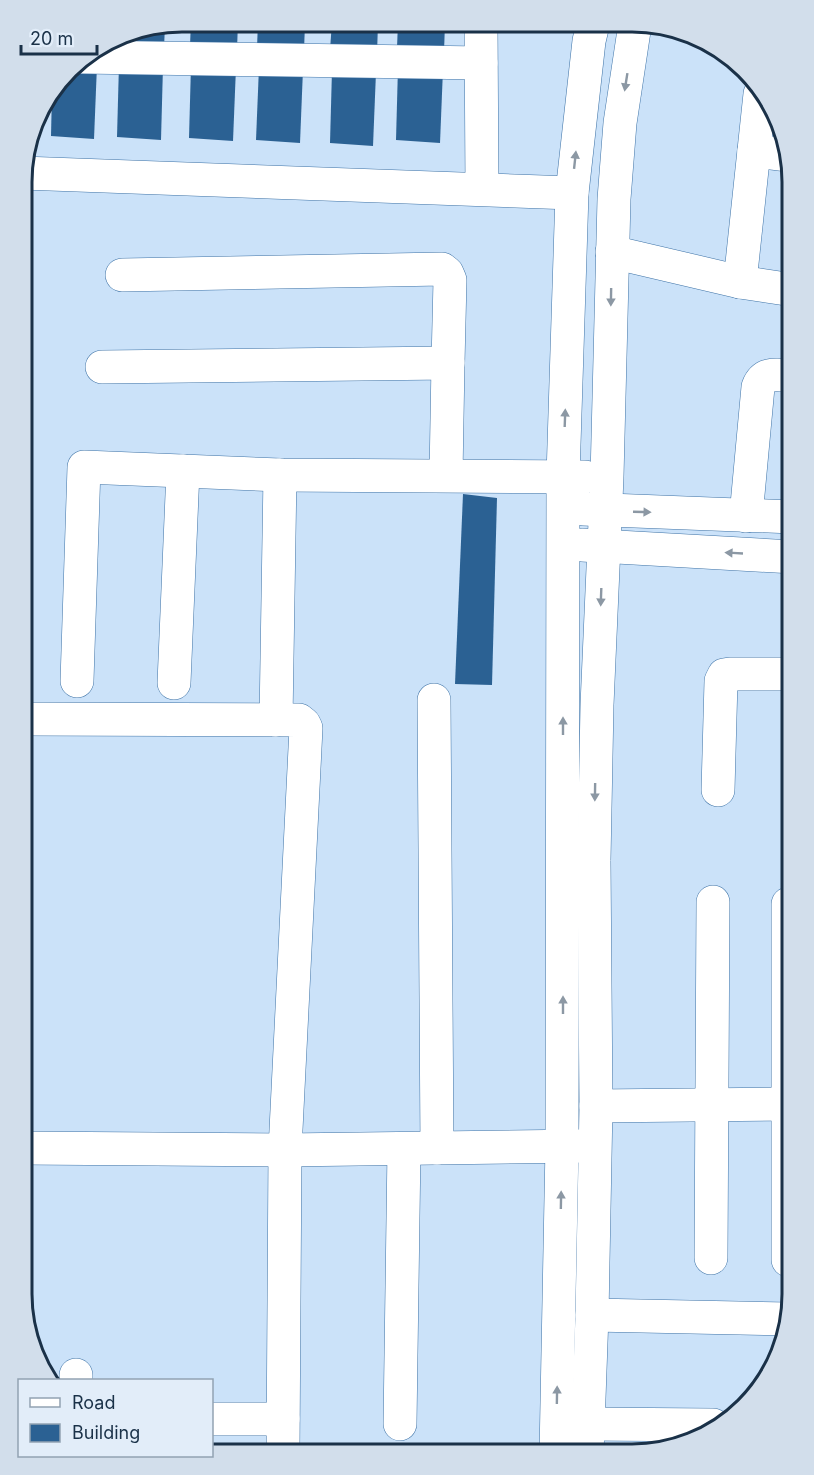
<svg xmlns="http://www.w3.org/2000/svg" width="814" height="1475" font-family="Inter,sans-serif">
<rect width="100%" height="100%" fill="#cbe2f9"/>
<!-- building -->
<g fill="#2b6193">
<path d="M191,21H238L237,50L190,46Z"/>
<path d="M258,21L305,22L304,52L257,48Z"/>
<path d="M332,22H378L377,55L330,50Z"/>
<path d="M398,22L445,23L444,52L397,48Z"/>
<path d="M165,24L164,49L118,45V35L121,33Z"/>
<path d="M73,64L97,65L94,139L51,136L52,92Z"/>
<path d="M119,64L163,66L161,140L117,137Z"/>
<path d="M191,65L236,67L233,141L189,138Z"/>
<path d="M259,67L303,69L300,143L256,140Z"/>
<path d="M398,67L443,69L440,143L396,140Z"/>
<path d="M332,70L376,72L373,146L330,143Z"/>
<path d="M463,494L497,498L492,685L455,684Z"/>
</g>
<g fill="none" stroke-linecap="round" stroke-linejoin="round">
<!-- minor casing -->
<g stroke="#3e73a7" stroke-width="34">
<g id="minor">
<path d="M481,23L482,189"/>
<path d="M81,57L481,63"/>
<path d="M754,151L788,155"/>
<path d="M22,173L572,193"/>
<path d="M612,252L740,282L793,290"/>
<path d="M122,275L442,269L447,273L450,280L448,363"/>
<path d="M740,282L760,94"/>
<path d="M102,367L448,363L446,475"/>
<path d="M583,509L793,517"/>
<path d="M746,516L758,387C764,371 778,375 793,376"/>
<path d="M582,545L793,557"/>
<path d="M77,681L84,467L280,475L585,477"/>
<path d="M174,683L183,471"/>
<path d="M434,700L437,1148"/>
<path d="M22,719L299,720L304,724L306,728L285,1150L283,1453"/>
<path d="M276,720L280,475"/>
<path d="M718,790L721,681L724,675L730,674H793"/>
<path d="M596,1106L793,1104"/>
<path d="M21,1148L285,1150L584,1146"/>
<path d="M711,1258L713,902"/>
<path d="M788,1260V904"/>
<path d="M592,1315L787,1319"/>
<path d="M76,1380V1375"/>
<path d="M212,1419H283"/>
<path d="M400,1424L404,1149"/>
<path d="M588,1424L713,1425"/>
<path d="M556,1454L562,1146L563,476L572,193L589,41L593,24"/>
<path d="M587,1454L592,1315L596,1106L594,861L597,705L607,477L614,199L620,123L635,24"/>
</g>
</g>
<!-- minor -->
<use href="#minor" stroke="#fff" stroke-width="33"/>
</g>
<!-- one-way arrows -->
<defs><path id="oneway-solid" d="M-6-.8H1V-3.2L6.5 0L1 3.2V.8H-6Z" transform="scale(1.5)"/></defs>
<g fill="#8c98a4">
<use href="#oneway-solid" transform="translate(626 82) rotate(99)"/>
<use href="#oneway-solid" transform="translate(575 160) rotate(-84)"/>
<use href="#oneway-solid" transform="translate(611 297) rotate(91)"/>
<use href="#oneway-solid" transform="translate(565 418) rotate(-88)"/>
<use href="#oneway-solid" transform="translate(642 512) rotate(2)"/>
<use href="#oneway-solid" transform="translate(734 553) rotate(-177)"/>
<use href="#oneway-solid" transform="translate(601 597) rotate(92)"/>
<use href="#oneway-solid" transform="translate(563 726) rotate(-90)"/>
<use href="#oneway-solid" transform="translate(595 792) rotate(91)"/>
<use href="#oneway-solid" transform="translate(563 1005) rotate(-90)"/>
<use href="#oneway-solid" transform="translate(561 1200) rotate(-89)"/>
<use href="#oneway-solid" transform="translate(557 1395) rotate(-89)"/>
</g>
<!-- crop -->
<path d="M0 0H814V1475H0ZM182 32H632A150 150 0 0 1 782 182V1294A150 150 0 0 1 632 1444H182A150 150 0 0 1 32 1294V182A150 150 0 0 1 182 32Z" fill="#d2deeb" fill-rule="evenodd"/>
<path fill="none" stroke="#1a3148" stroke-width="3" d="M182 32H632A150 150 0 0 1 782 182V1294A150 150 0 0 1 632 1444H182A150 150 0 0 1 32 1294V182A150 150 0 0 1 182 32Z"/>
<!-- legend -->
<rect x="18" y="1379" width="195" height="78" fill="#e2edf9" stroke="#92a2b2" stroke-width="1.5"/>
<rect x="30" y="1398" width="30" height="9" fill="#ffffff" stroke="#92a2b2" stroke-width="1.5"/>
<text x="72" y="1409" font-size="18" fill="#1a3148">Road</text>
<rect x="30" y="1424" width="30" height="18" fill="#2b6193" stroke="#92a2b2" stroke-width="1.5"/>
<text x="72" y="1439" font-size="18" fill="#1a3148">Building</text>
<!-- scale -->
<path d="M21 45v9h76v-9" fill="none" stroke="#1a3148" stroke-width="3"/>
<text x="30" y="45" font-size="18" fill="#1a3148" stroke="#e2edf9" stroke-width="4.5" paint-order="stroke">20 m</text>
</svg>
